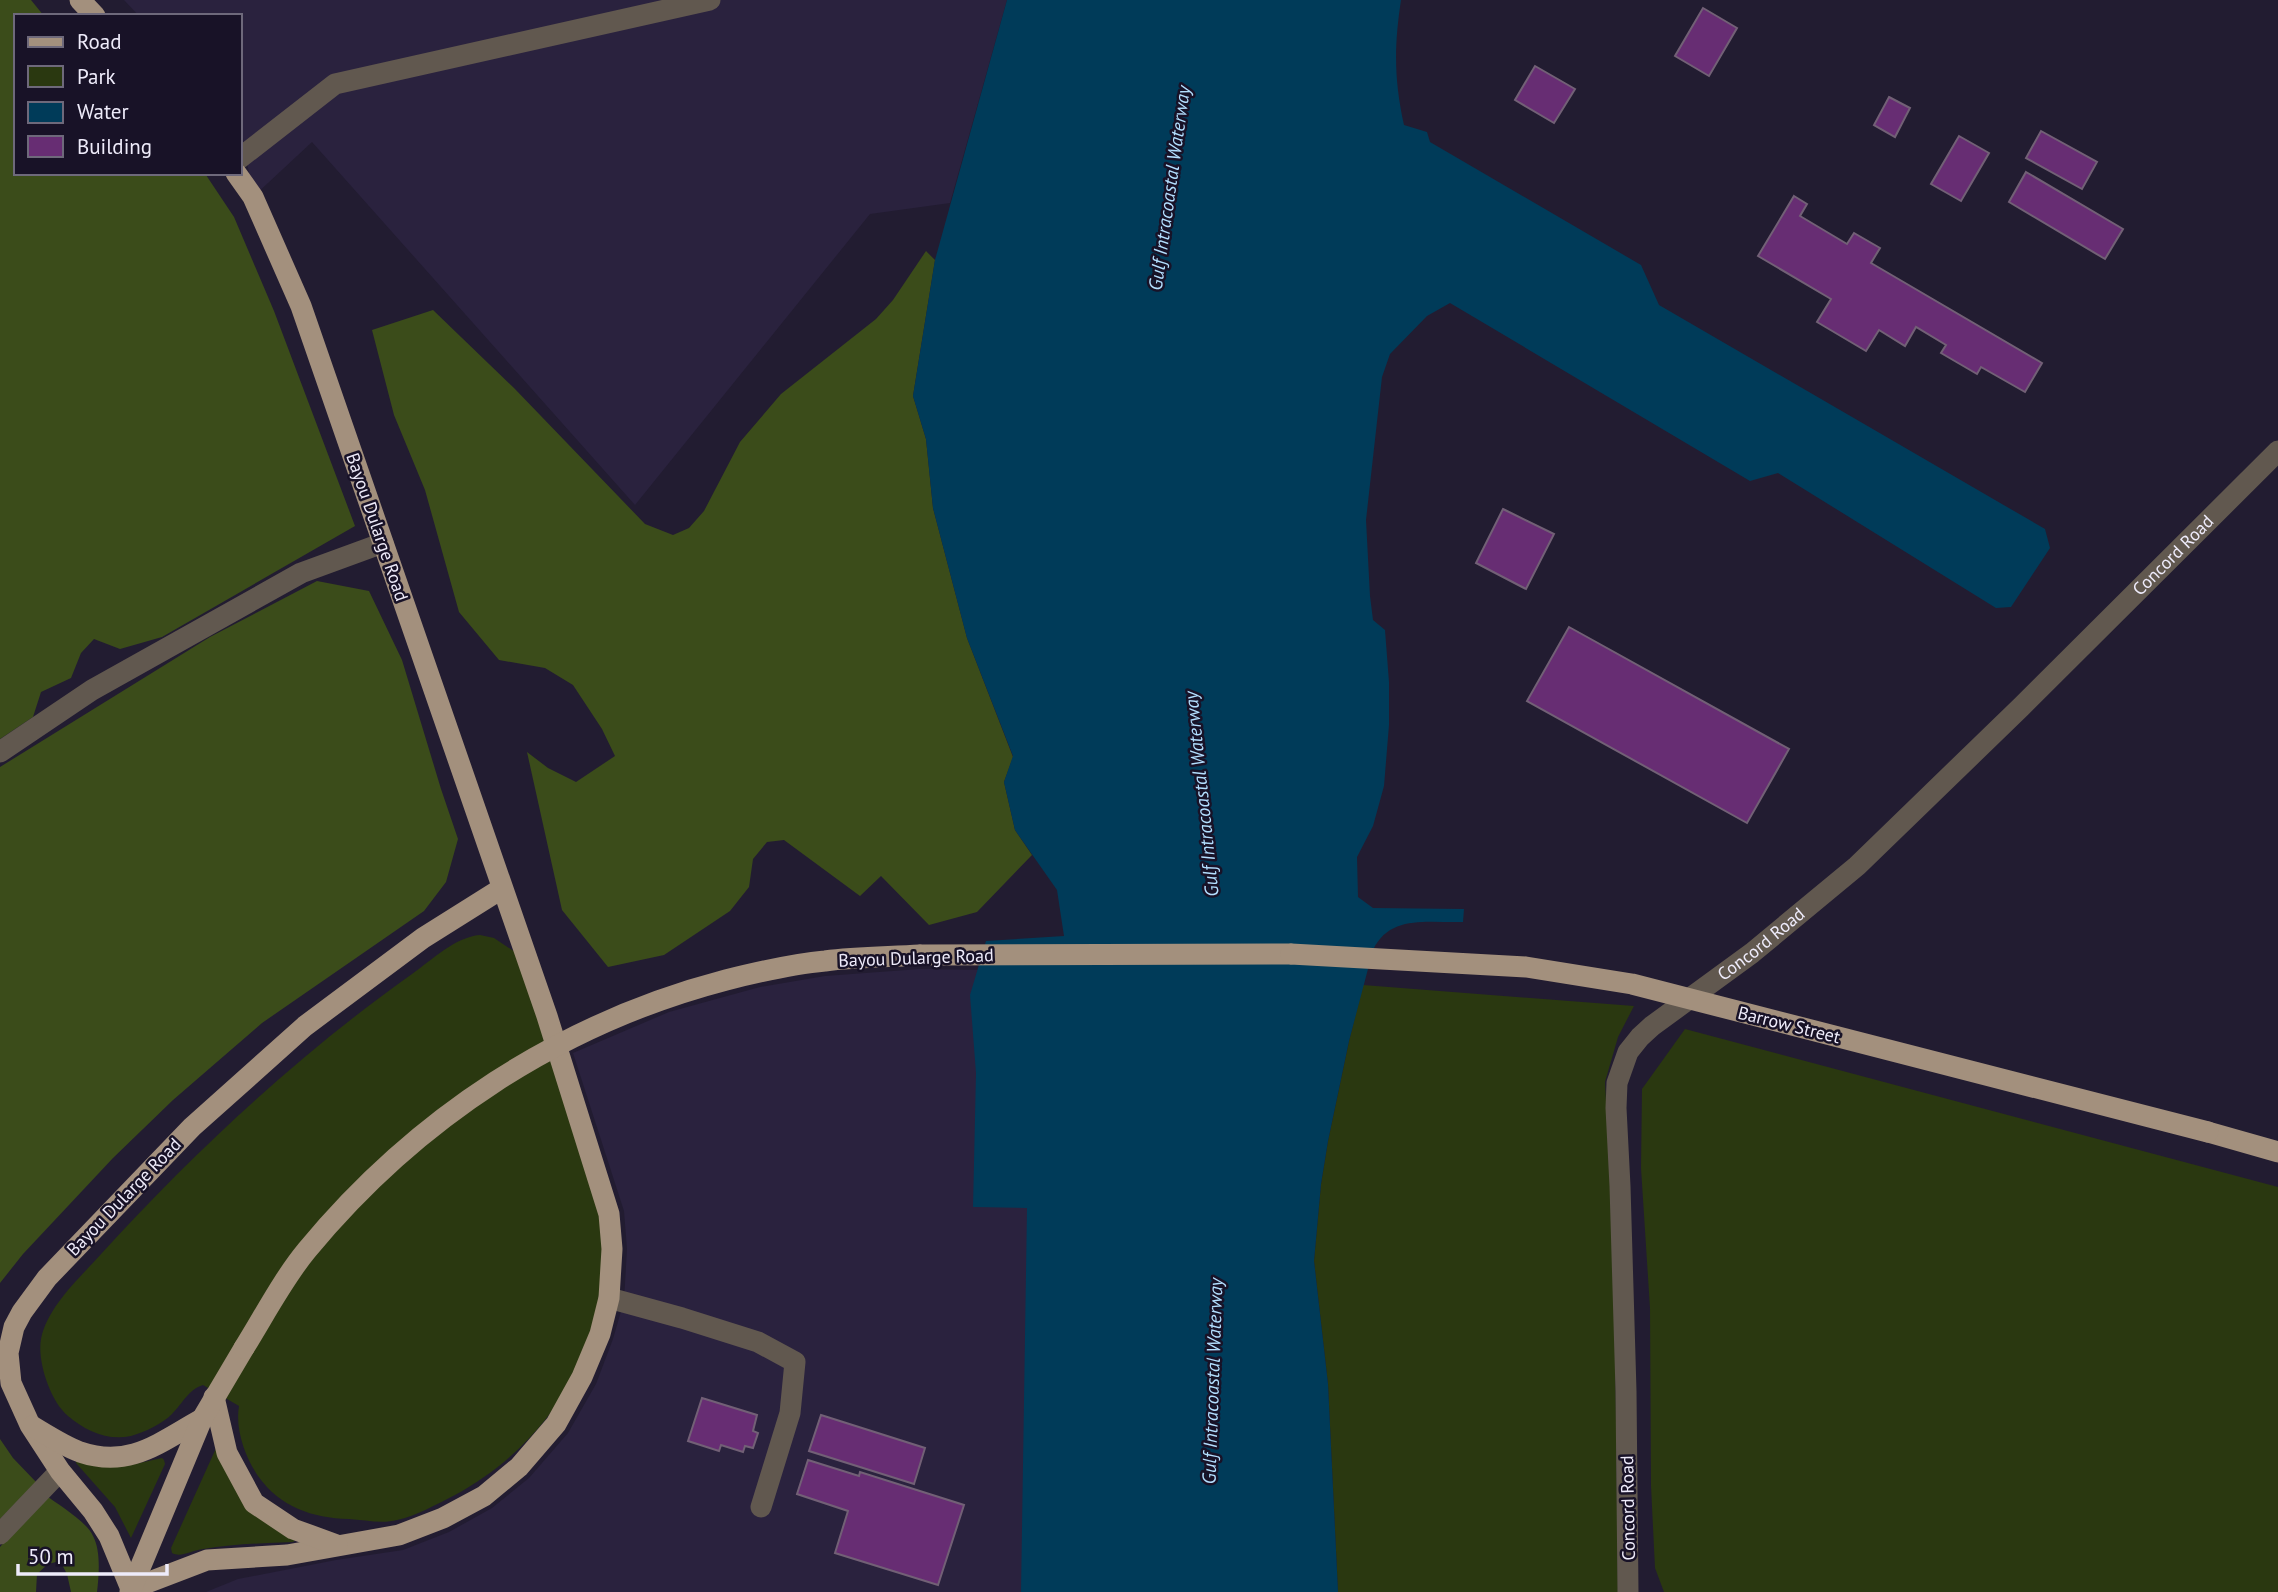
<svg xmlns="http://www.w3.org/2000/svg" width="2278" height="1592" font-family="'PT Sans',sans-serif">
<rect width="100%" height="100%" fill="#221c31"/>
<!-- built -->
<g fill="#2a223e">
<path d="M124,0H1007L950,203L870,214L635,505L312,142L253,197L240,120V16H139Z"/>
<path d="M920,969L985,970L1010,1028L1083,1592H206L238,1579L336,1560L403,1550L449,1532L492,1508L529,1478L568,1433L596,1384L613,1339L624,1301L627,1249L624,1211L573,1053L669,1012L760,987L825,976Z"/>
</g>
<!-- green -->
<g fill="#2a3810">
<path d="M480,935L494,938L515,952C530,997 546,1042 562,1087C582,1143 607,1211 603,1272C597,1368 538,1450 455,1495C437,1504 416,1516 397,1520C383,1524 364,1520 349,1519C312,1518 280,1507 258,1476C245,1457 235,1429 239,1406L203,1385C189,1389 182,1404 172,1414C162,1424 145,1432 131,1436C107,1441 86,1431 68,1416C50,1401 37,1361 41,1339C48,1305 81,1277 102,1253C196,1150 298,1055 412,974C432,960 455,937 480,935Z"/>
<path d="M1363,985L1634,1006L1618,1037L1605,1082L1614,1252L1618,1592H1338L1328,1384L1314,1261L1321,1184L1328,1141L1349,1041Z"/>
<path d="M1685,1029L2278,1187V1592H1664L1655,1568L1651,1486L1650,1308L1641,1168L1642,1089Z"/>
<path d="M217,1446L297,1539L293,1542C263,1543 233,1544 203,1549C193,1550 181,1558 172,1553L171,1548Z"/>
<path d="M162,1458L164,1460L165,1464L131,1538L115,1507L76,1463L77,1459L112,1466H126Z"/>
</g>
<!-- forest -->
<g fill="#3b4c1a">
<path d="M0,0H31L44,16H16V173H204L206,175L234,217L274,311L355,526L162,637L120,649L94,639L81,653L71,678L41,692L33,717L0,739Z"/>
<path d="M926,251L935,260L913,396L926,439L933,508L967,638L1013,757L1004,782L1015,830L1032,855L977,912L929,925L881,876L860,896L784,840L767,842L753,859L749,887L730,911L664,955L608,967L562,910L527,752L548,768L576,782L615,756L602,729L573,685L545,668L499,660L459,612L425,490L394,415L372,330L433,310L514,388L645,524L673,535L689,528L704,511L740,442L781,394L876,319L893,300Z"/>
<path d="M317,581L369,591L402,660L441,789L458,839L446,882L424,911L262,1023L173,1100L113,1158L23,1254L0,1283V767L210,637Z"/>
<path d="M0,1439L13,1458L36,1482L0,1519Z"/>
<path d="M45,1495C58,1504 87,1522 93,1536C101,1551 99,1575 97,1592H71L67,1574L60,1561L48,1564L37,1574L36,1592H0V1547Z"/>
</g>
<!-- water -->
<path fill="#003b59" d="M1007,0H1401C1394,47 1394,79 1404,125L1427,132L1430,142L1641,265L1659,305L2045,529L2050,548L2011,607L1996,608L1778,473L1750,481L1450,303L1427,316L1390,354L1382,377L1366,520L1370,596L1373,620L1385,630L1389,682V725L1384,786L1373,826L1357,857L1358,897L1373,908L1464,909L1463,922C1428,923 1390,914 1373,950L1349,1041L1328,1141L1321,1184L1314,1261L1328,1384L1338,1592H1021L1027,1208L973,1207L976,1073L970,995L986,941L1064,936L1057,890L1015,830L1004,782L1013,756L967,638L933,508L926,439L913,396L935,260Z"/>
<!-- building -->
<g fill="#672d73" stroke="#726076" stroke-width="2">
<path d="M1703,8L1737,28L1709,76L1675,56Z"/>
<path d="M1535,66L1575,89L1554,123L1515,100Z"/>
<path d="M1889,97L1910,108L1895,137L1874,125Z"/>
<path d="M2041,131L2097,162L2082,189L2026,158Z"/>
<path d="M1959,136L1989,153L1961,201L1931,184Z"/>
<path d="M2026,172L2123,229L2105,259L2009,202Z"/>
<path d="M1794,196L1807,204L1800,216L1847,244L1854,233L1880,248L1871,263L2042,363L2025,392L1981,367L1977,374L1941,353L1946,345L1916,327L1905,346L1879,330L1866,351L1817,322L1831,299L1758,256Z"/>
<path d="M1503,509L1554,534L1526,589L1476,563Z"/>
<path d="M1569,627L1789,749L1747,823L1527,701Z"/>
<path d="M702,1398L757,1415L753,1431L758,1433L753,1448L745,1446L743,1452L721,1445L719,1451L688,1441Z"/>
<path d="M821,1415L925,1448L914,1484L809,1451Z"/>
<path d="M808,1460L859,1476L860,1472L964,1505L938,1585L835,1553L848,1511L797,1494Z"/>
</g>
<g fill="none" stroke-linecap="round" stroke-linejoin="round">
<!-- minor -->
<g stroke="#61584f" stroke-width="21">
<path d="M240,158L335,84L710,0"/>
<path d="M0,752L92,690L301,573L383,543"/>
<path d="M609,1298L682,1318L758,1342L795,1362L790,1413L761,1507"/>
<path d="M0,1534L60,1471"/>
<path id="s1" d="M1628,1592L1626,1391L1620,1186L1616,1108L1617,1083L1628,1052L1640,1037L1652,1026L1752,953L1857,866L2021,707L2278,451"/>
</g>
<!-- major -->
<g stroke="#a3907d" stroke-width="21">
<path d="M80,0L95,16"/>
<path d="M236,173L253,197L301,306L547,1016L609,1214L612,1249L609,1298L600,1334L582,1377L556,1424L519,1467L484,1496L443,1518L399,1535L287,1555L207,1560L131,1589L109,1536L93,1511L60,1471L30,1425L11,1383L8,1353L14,1327L22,1312L47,1278L192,1127L305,1026L423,938L501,889"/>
<path d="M920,955L1291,954"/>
<path d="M2208,1132L2278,1152"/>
<path d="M214,1397L227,1453L254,1503L293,1529L337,1545"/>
<path d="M32,1426C47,1435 64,1446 80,1452C130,1469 160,1442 202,1419"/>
<path d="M130,1592L202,1419L244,1348"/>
</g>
<!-- major-bridge -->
<g stroke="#a3907d" stroke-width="21">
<path d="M1291,954L1526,967L1632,984L2208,1132"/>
<path d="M244,1348C264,1316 283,1279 307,1250C416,1118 561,1023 726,980C758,972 792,964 825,961C856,957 888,957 920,955"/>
</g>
</g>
<g text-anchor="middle" stroke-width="5" stroke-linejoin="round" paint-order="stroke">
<!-- street labels -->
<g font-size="18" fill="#eeebfa" stroke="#181227">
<text transform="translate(377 527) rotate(71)" y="6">Bayou Dularge Road</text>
<text dy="6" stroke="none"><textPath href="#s1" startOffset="1281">Concord Road</textPath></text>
<text dy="6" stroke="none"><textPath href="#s1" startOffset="714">Concord Road</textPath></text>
<text transform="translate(916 958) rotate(-2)" y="6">Bayou Dularge Road</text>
<text transform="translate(1789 1025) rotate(14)" y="6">Barrow Street</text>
<text transform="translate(124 1197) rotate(-46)" y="6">Bayou Dularge Road</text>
<text transform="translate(1628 1508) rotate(-91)" y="6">Concord Road</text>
</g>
<!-- water labels -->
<g font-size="19" font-style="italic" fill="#b3dfff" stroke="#181227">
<text transform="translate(1169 188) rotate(-82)" y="7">Gulf Intracoastal Waterway</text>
<text transform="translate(1201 794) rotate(-96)" y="7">Gulf Intracoastal Waterway</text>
<text transform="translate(1212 1381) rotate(-88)" y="7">Gulf Intracoastal Waterway</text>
</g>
</g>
<!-- legend -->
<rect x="14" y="14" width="228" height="161" fill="#181227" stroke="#6e697b" stroke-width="2"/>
<rect x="28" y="37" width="35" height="10" fill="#a3907d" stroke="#6e697b" stroke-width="2"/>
<text x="77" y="49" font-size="21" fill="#eeebfa">Road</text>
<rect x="28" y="66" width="35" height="21" fill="#2a3810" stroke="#6e697b" stroke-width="2"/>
<text x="77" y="84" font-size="21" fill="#eeebfa">Park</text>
<rect x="28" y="102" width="35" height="21" fill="#003b59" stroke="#6e697b" stroke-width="2"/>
<text x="77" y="119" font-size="21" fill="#eeebfa">Water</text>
<rect x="28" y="136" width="35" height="21" fill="#672d73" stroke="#6e697b" stroke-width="2"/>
<text x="77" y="154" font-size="21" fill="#eeebfa">Building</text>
<!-- scale -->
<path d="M18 1564v10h149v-10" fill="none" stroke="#eeebfa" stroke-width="3.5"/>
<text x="28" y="1564" font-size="21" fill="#eeebfa" stroke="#181227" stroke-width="5" paint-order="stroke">50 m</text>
</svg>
